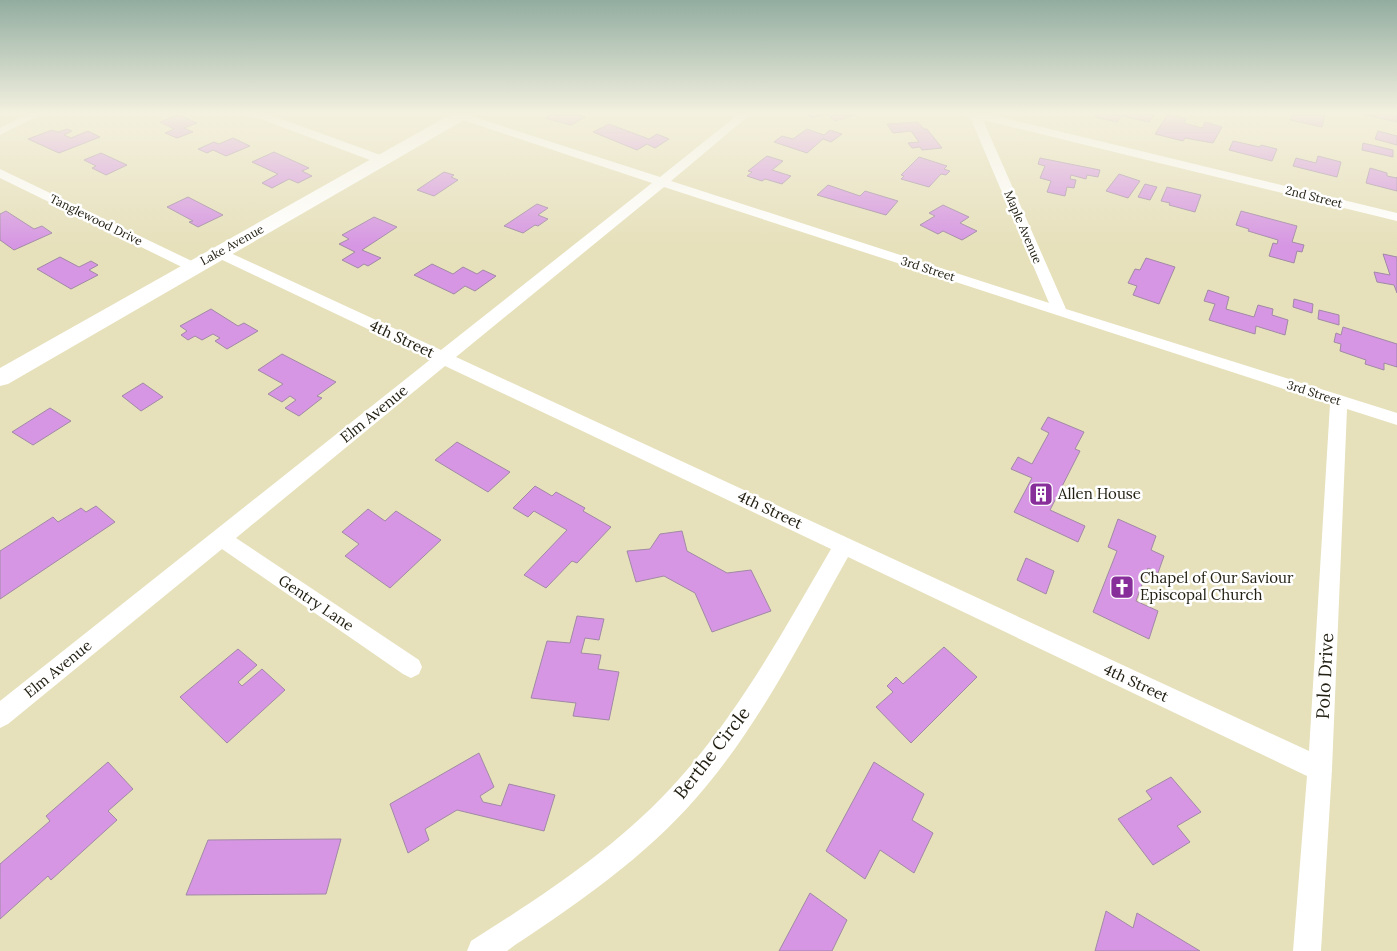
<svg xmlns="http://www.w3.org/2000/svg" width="1397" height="951" font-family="Lora,serif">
<rect width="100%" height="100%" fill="#e6e0bb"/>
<!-- building -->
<g fill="#d696e3" stroke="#a189a6">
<path d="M544,113H574L585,117L571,125L545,118L550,115Z"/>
<path d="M805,113H862L835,121L827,114L812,118Z"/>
<path d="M1097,113H1155L1149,122L1122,116L1117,122L1095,117Z"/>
<path d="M1293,113H1325L1322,127L1290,120Z"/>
<path d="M1397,113V122L1362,114V113Z"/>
<path d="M1168,114L1186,119L1184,123L1202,128L1205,122L1222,127L1213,143L1185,138L1183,141L1155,134Z"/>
<path d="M179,115L197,123L184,128L193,132L177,138L165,133L174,129L160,122Z"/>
<path d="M918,122L924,129H927L942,148L922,150L920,147L912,148L908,143L919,142L911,131L893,133L887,124Z"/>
<path d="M609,124L649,139L657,134L669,139L655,148L647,144L637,150L593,132Z"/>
<path d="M67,129L72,131L64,135L71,138L88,131L100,137L59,153L28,139L52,130L58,132Z"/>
<path d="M807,129L824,135L830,130L842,134L831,142L823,139L807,153L774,142L782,136L793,139Z"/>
<path d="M1378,131L1397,136V145L1375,139Z"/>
<path d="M233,138L250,146L226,156L213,150L207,153L198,149L214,142L219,144Z"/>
<path d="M1233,141L1260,147L1261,145L1277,149L1272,161L1229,150Z"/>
<path d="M1363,143L1393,150V157L1362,150Z"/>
<path d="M274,152L309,168L302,171L312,176L298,183L289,179L272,188L262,183L278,174L252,162Z"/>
<path d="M101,153L127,165L106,175L92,168L96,166L84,160Z"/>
<path d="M767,156L783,161L772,170L791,176L782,184L765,179L762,181L747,176L752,172L748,171Z"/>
<path d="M1318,156L1341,162L1337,177L1293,166L1296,158L1316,163Z"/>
<path d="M919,157L947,166L944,169L950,171L946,175L941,174L929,187L901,179L904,176L901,175Z"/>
<path d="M1040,158L1100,170L1098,177L1087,175L1086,179L1071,175L1070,179L1076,180L1074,188L1067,187L1065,196L1047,192L1051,181L1040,178L1045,166L1038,164Z"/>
<path d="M1370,168L1387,173V176L1397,178V177V191L1366,183Z"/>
<path d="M444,172L454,175L451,177L458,180L434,196L417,190Z"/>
<path d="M1119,174L1140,181L1128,198L1106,191Z"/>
<path d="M1145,184L1157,187L1150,200L1138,197Z"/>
<path d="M828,185L860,196L865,191L898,201L886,215L817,195Z"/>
<path d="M1167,187L1201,195L1195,212L1169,205L1170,203L1161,201Z"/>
<path d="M188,197L223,215L198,227L189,222L193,221L167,207Z"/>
<path d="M537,204L548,208L538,215L548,219L538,226L535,225L523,233L504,226Z"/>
<path d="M943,205L969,217L960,223L977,231L962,240L943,231L938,234L920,225L935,216L929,213Z"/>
<path d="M6,211L34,229L42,226L52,233L14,250L0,240V214Z"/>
<path d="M1241,211L1297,226L1292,242L1304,245L1302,252L1297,251L1294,263L1269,256L1273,243L1277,244L1278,240L1248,231L1249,229L1236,225Z"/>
<path d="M374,217L397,227L362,250L381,258L368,266L364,264L358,268L342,260L355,252L339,244L349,239L342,235Z"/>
<path d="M1383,254L1397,257V293L1394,285L1377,282L1374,272L1390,275Z"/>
<path d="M60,257L79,267L91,261L98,265L89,270L98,275L71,289L37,269Z"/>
<path d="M1146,258L1175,267L1159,304L1133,295L1137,286L1128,283L1135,269L1140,270Z"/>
<path d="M432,264L453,274L463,267L477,274L483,270L496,276L475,291L465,286L454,294L414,275Z"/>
<path d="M1208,290L1229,297L1226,309L1254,317L1258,305L1273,309L1272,315L1288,320L1285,335L1256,326L1255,334L1209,320L1215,304L1204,301Z"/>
<path d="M1294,299L1313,304L1312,313L1293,307Z"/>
<path d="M211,309L238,326L244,323L258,331L227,349L215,341L220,338L213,334L202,340L195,336L188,340L181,335L187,331L180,326Z"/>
<path d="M1319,310L1339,315V325L1318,319Z"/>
<path d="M1343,327L1397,344V367L1384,363V370L1365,364L1366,360L1340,351L1341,344L1334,342L1336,333L1341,335Z"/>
<path d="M282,354L336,382L317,396L322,398L299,416L285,408L296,400L290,396L282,402L268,394L283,384L258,370Z"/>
<path d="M143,383L163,397L141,411L122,396Z"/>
<path d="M50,408L71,421L33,445L12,432Z"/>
<path d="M1048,417L1084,432L1075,449L1080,451L1050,510L1085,526L1078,542L1014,512L1032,478L1011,469L1018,457L1032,464L1049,433L1041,429Z"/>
<path d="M457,442L510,472L488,492L435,460Z"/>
<path d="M535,486L552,496L556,492L585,508L583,511L611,527L577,563L572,561L546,588L524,575L567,530L534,511L528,517L513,508Z"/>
<path d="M96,506L115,522L0,599V551L53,517L58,522L81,508L86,512Z"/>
<path d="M368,509L385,521L396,511L441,540L390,588L345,556L359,544L342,532Z"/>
<path d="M1118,519L1156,536L1151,550L1164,556L1158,573L1148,568L1136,601L1158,611L1149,639L1093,612L1117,551L1108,547Z"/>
<path d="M682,531L687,551L727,573L751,570L771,611L712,632L695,593L664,576L636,582L627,551L650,549L660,534Z"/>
<path d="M1026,558L1054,571L1046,594L1017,580Z"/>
<path d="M577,616L604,619L599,640L585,638L581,653L601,655L598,669L619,672L609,720L573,716L576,703L531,698L547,641L570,643Z"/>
<path d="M944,647L977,677L911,743L876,707L893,692L887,686L896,677L903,684Z"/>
<path d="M238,649L257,665L238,682L242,686L262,669L285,690L227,743L180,697Z"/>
<path d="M479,753L494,787L480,796L483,802L501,806L509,784L555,795L544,831L457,810L425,829L429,840L408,853L390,804Z"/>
<path d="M108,762L133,789L108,811L117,820L51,880L48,876L0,919V864L50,821L46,816Z"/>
<path d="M874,762L924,794L912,820L933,833L914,873L880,850L865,879L826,851Z"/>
<path d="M1171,777L1201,812L1177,826L1190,842L1153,865L1118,819L1152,799L1146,791Z"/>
<path d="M341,839L326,894L186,895L208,840Z"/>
<path d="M810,893L847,920L832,951H779Z"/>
<path d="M1106,911L1133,928L1137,913L1200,951H1095Z"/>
</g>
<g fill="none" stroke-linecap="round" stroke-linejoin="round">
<!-- minor -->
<g fill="#fff" fill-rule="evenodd">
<path d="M30,113H44L0,135V128Z"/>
<path d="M249,113H265L386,157L388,160L382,164L378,163L250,115Z"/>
<path d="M740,113H752L671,181L1049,303L970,117L964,113H984L1397,213V221L983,120L1066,309L1397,413V425L1347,409L1332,769L1321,951H1293L1307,776L848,557C802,639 759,726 697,797C646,856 580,902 515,945L507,951H467L471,941C544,895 622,844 679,779C740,711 785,628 831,549L445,366L236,538L419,660L422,667L419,674L411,678L403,674L222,549L8,724L0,728V701L431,359L214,256L212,253L214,250H224L441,350L652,183L457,118L455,116L457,114H465L660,177ZM664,187L1330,404L1309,751L456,357Z"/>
<path d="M0,169L198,264L200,267L198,270H188L0,178Z"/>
</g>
<!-- secondary -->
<path fill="#fff" fill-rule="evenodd" d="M453,113H473L471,116L8,384L0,386V368Z"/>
</g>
<!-- sky -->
<linearGradient id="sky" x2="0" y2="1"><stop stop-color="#92ada0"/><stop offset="0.46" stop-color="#f4f1e0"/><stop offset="1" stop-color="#f4f1e0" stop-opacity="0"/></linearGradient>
<rect width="1397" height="246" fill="url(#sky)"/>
<!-- icons -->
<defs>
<g id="building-square" transform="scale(1.25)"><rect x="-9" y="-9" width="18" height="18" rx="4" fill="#882e9a" stroke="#fff"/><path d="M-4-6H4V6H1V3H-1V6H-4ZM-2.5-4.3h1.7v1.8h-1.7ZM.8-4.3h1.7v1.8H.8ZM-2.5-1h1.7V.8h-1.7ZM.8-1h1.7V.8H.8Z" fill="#fff"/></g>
<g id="church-square" transform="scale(1.25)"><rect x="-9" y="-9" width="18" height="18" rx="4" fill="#882e9a" stroke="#fff"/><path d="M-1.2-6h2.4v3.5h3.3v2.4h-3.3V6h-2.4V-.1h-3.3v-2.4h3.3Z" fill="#fff"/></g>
</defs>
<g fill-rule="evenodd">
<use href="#building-square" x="1041" y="494"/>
<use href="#church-square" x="1122" y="587"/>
</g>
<g text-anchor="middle" stroke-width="5" stroke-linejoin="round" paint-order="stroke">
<!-- far-street labels -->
<g font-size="12" fill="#232013" stroke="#fff">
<text transform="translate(1314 197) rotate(14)" y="4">2nd Street</text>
<text transform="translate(96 220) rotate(26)" y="4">Tanglewood Drive</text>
<text transform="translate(1023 227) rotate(67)" y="4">Maple Avenue</text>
<text transform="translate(232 245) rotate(-29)" y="4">Lake Avenue</text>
<text transform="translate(928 269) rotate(18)" y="4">3rd Street</text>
<text transform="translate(1314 393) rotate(18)" y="4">3rd Street</text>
</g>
<!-- street labels -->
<g font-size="15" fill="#232013" stroke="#fff">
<text transform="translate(402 339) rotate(25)" y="5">4th Street</text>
<text transform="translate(374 414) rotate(-39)" y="5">Elm Avenue</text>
<text transform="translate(770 510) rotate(25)" y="5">4th Street</text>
<text transform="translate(316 603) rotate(34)" y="5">Gentry Lane</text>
<text transform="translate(58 669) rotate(-39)" y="5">Elm Avenue</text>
<text transform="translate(1136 683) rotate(25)" y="5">4th Street</text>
</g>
<!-- poi labels -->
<g font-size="15" fill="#232013" stroke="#fff" text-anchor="start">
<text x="1058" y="499">Allen House</text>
<text x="1140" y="583">Chapel of Our Saviour<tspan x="1140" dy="17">Episcopal Church</tspan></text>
</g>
<!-- near-street labels -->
<g font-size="18" fill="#232013" stroke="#fff">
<text transform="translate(1325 676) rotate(-87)" y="6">Polo Drive</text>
<text transform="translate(712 753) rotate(-52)" y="6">Berthe Circle</text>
</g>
</g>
</svg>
